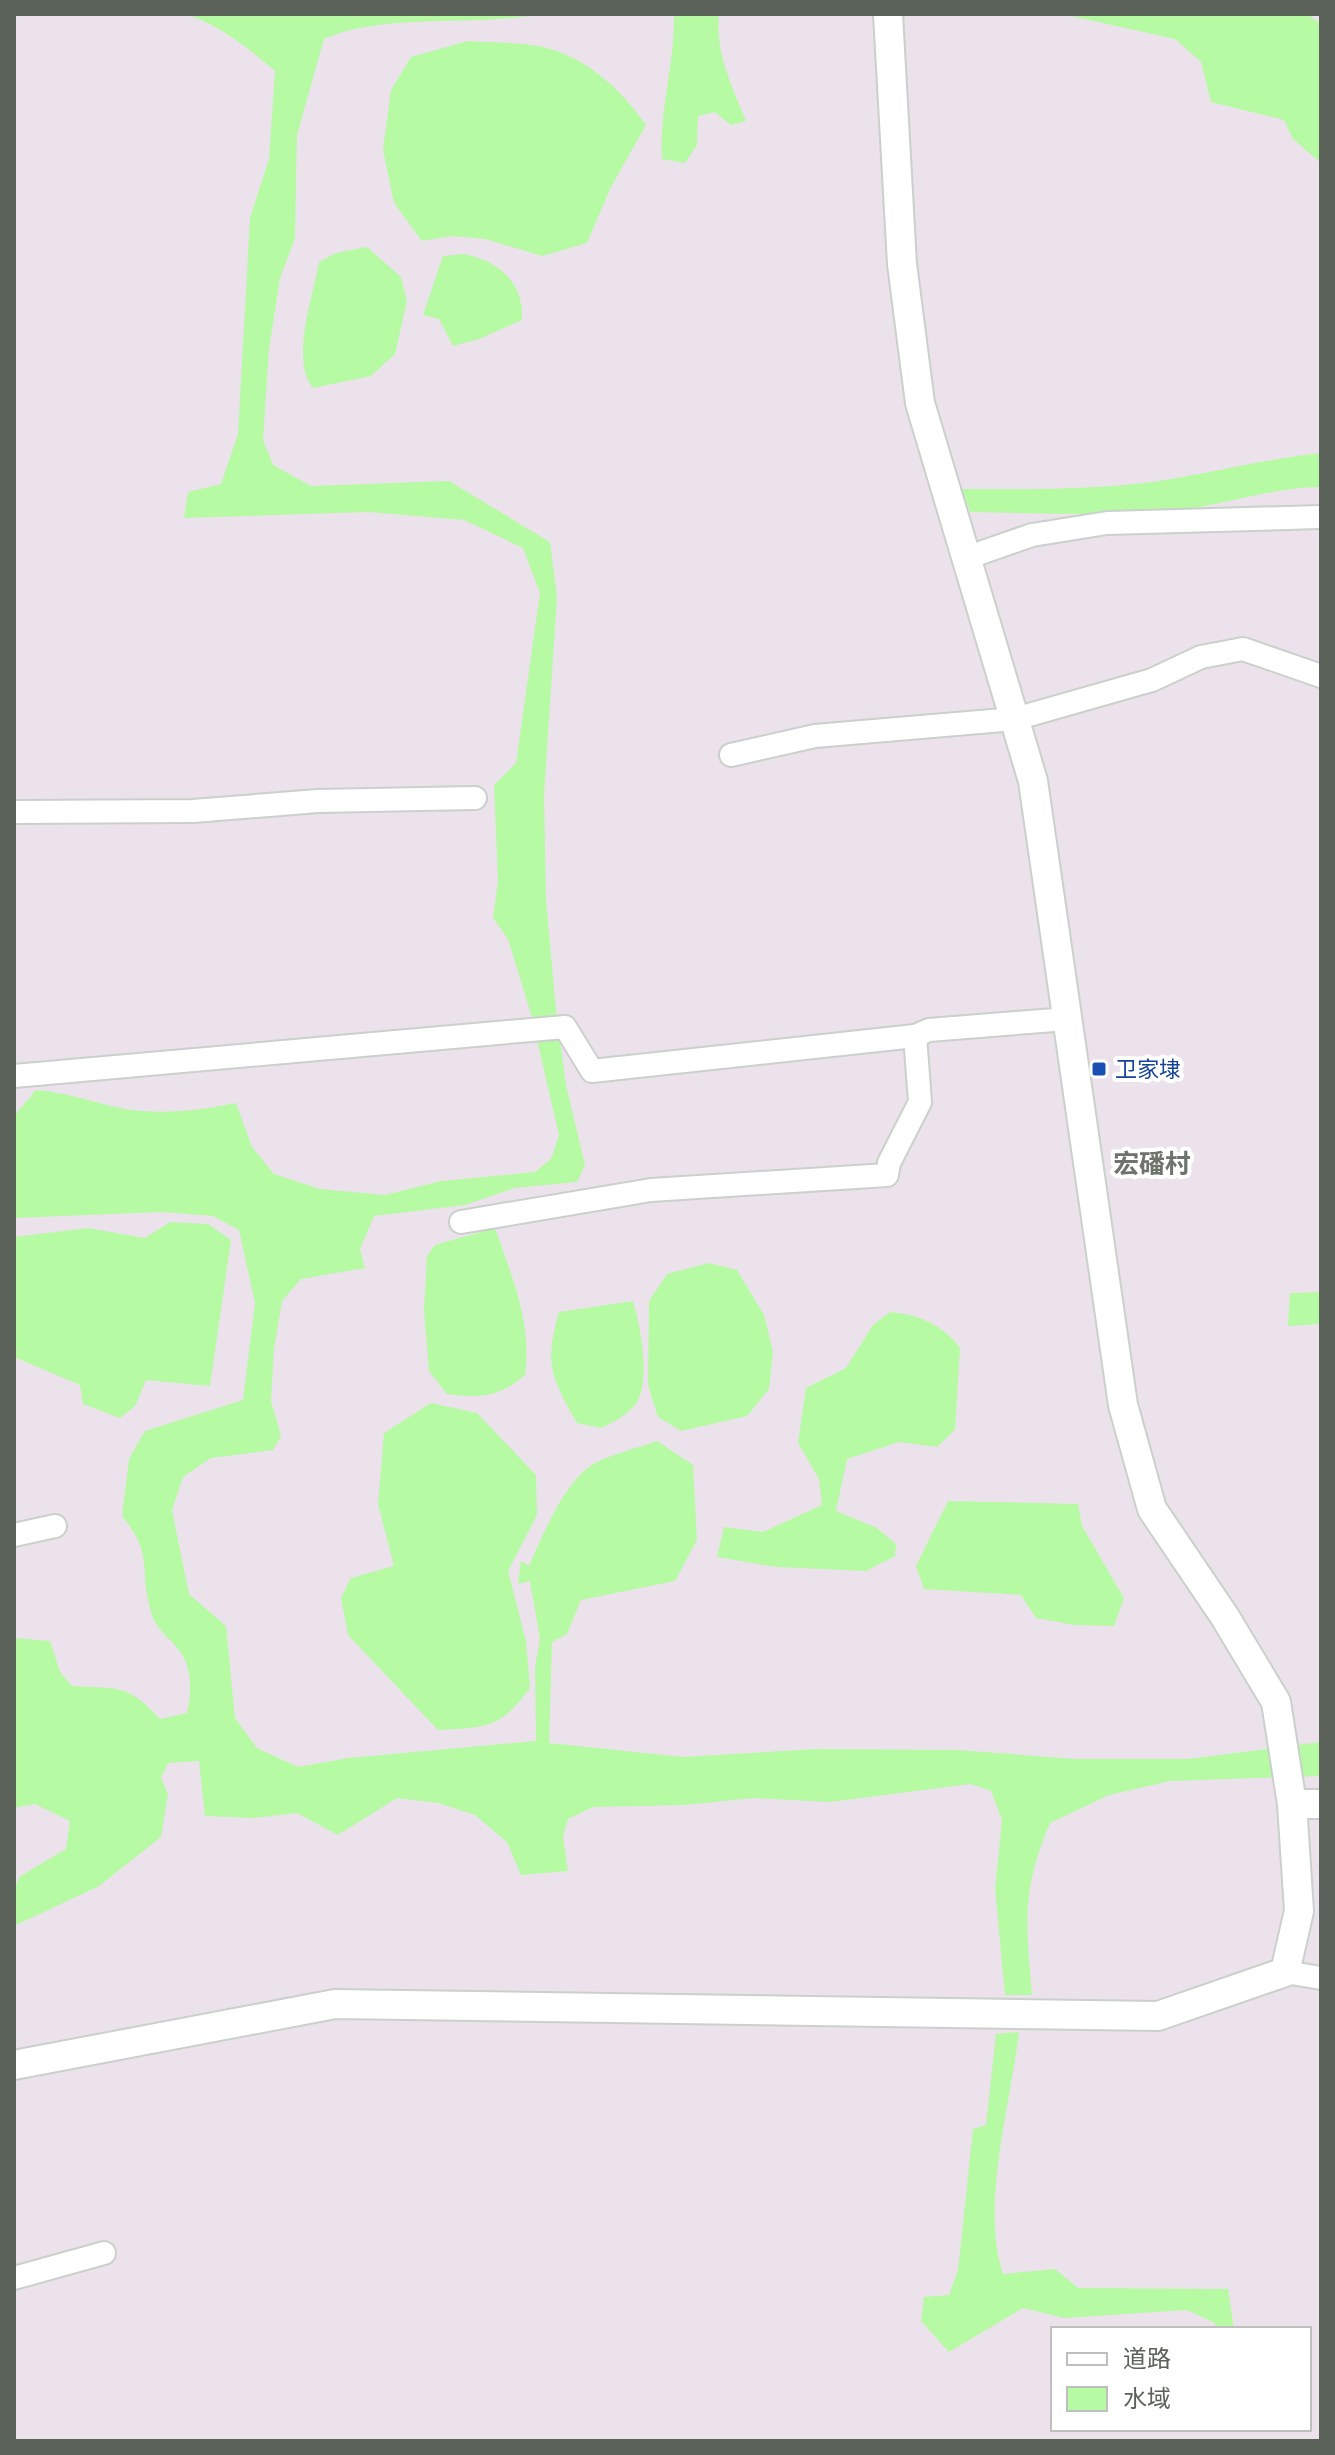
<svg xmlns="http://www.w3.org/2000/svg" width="1335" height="2455" font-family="'Titillium Web','Noto Sans SC',sans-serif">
<rect width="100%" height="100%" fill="#ece2eb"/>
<!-- water -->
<g fill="#b7faa4">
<path d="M185,14H541C474,27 384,12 324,39L297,135L295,238L280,278L269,349L263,440L273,465L311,486L449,481L550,542L557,597L544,795L546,900L556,1010L566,1085L585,1165L577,1182L514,1188L465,1205L374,1216L360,1249L365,1268L301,1279L282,1301L274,1349L271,1401L281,1436L273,1450L211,1458L183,1477L172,1510L189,1594L226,1626L235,1718L257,1748L298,1767L348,1758L536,1741L535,1667L540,1639L530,1581L518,1584L521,1561L529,1566C542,1536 567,1476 597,1462C616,1453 638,1448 657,1441L693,1465L697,1540L675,1581L581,1600L567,1634L552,1642L549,1743L683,1757L816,1749L958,1750L1075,1759H1189L1321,1742V1776L1170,1781L1109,1795L1050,1823C1021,1892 1026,1923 1032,1995H1005L995,1888L1002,1820L991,1791L971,1784L830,1802L754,1798L684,1805L593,1807L568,1819L563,1836L568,1871L521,1875L507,1842L475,1815L438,1803L397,1798L338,1835L297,1813L253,1818L205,1816L199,1761L168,1763L161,1778L168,1794L161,1837L99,1886L14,1926V1892L19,1877L66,1849L70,1821L35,1804L14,1808V1638L50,1641L60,1672L72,1686C118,1689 127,1683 160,1719L187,1713C191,1694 193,1671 181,1653C170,1636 156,1633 150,1608C139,1568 154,1555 122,1516L129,1459L145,1431L243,1400L255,1303L239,1230L213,1216L162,1212L14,1218V1116L36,1090C64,1092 89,1101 116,1107C157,1116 196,1111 236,1103L252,1147L274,1174L320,1189L385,1195L441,1181L535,1172L551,1159L559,1135L531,1014L508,939L493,918L498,881L494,785L516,763L540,593L523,548L464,520L368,512L184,518L188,492L221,484L238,434L250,218L269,159L275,71C249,49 219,24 185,14Z"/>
<path d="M674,14H719C715,53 732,86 746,121L731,125L715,112L698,116L697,145L685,163L662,159C659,111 675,63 674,14Z"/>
<path d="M1062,14H1307L1321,24V163L1293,139L1284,120L1211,102L1201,62L1175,39Z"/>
<path d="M468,41C492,43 519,42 543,47C586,57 622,90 646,125L611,187L587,243L542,256L485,239L452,236L422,241L394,203L383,150L391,90L411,57Z"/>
<path d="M367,247L401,277L407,301L395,354L371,376L313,388C290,360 313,297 319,262L336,253Z"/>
<path d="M463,254C498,260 524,282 522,320L479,339L453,346L439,319L423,315L443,256Z"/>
<path d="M1321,453V487C1279,487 1241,500 1199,507C1124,518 1046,513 970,512L962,489C1025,489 1089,490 1152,482C1209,474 1264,459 1321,453Z"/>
<path d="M170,1222L208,1224L231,1240L210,1386L146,1380L135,1406L120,1418L83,1404L80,1385L14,1357V1237L88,1228L145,1238Z"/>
<path d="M495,1228C512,1277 532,1322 525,1375C502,1396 478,1399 447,1394L429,1371L424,1311L427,1256L435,1245Z"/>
<path d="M709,1263L737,1270L764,1315L773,1352L769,1389L747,1416L681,1431L658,1417L648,1385L649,1301L667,1274Z"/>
<path d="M1321,1292V1324L1288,1326L1290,1293Z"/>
<path d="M633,1301C640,1325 651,1379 637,1402C628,1415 615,1421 601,1428L577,1423C551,1377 544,1364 559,1312Z"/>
<path d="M890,1312C917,1314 944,1325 960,1348L955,1430L937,1447L899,1442L847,1459L836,1511L877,1528L896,1544L895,1556L866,1571L776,1567L717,1557L724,1527L763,1532L822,1505L819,1479L798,1443L806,1388L846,1368L873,1325Z"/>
<path d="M431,1403L477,1413L536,1475L537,1515L508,1571L526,1641L530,1688C500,1729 486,1727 438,1730L348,1635L341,1598L351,1578L394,1566L378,1504L384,1433Z"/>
<path d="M948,1501L1078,1504L1082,1526L1124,1598L1114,1626L1074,1625L1036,1618L1021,1595L924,1589L916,1566Z"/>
<path d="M1019,2032C1011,2103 980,2206 1003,2274L1055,2269L1078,2288L1228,2289L1234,2329H1216L1215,2323L1187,2310L1064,2318L1023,2308L949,2352L921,2321L924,2297L949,2295L958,2270L973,2129L986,2125L996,2034Z"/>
</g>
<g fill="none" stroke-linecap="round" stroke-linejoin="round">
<!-- minor casing -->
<g stroke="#cad1cb" stroke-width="26">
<g id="minor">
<path d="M966,558L1032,535L1107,523L1321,517"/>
<path d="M731,755L815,736L1015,719L1152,680L1201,657L1243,649L1321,676"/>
<path d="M14,812L193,811L318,801L475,798"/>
<path d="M14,1076L565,1027L592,1071L915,1036L929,1030L1067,1019"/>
<path d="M461,1222L651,1190L887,1175L889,1163L920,1102L915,1036"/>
<path d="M14,1535L55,1526"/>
<path d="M1285,1972L1321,1978"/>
<path d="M14,2278L104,2253"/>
</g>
</g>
<!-- tertiary casing -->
<g stroke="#cad1cb" stroke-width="32">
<g id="tertiary">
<path d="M1292,1804H1321"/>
<path d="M14,2065L335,2004L1158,2016L1285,1972L1299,1911L1292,1804L1276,1702L1225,1617L1152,1509L1123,1405L1033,781L920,403L902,264L888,14"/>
</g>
</g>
<!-- minor -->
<use href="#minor" stroke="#fff" stroke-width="22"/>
<!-- tertiary -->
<use href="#tertiary" stroke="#fff" stroke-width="28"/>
</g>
<!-- markers -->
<rect fill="#1a4fb4" stroke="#fff" stroke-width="3" x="1091" y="1061" width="16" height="16" rx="4"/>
<g text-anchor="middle" stroke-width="8" stroke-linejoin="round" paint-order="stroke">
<!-- transit labels -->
<g font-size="22" fill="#164399" stroke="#fff" text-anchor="start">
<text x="1115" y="1077">卫家埭</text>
</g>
<!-- quarter labels -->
<g font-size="26" font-weight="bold" fill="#6d746b" stroke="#fff">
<text x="1152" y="1173">宏磻村</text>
</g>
</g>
<!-- border -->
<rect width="1335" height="2455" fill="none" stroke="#5b625a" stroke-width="32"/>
<!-- legend -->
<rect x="1051" y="2327" width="260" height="104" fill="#ffffff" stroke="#bdc0bd" stroke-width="2"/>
<rect x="1067" y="2353" width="40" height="12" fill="#ffffff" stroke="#bdc0bd" stroke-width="2"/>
<text x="1123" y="2367" font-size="24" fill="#5b625a">道路</text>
<rect x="1067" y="2387" width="40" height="24" fill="#b7faa4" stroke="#bdc0bd" stroke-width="2"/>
<text x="1123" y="2407" font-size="24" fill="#5b625a">水域</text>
</svg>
